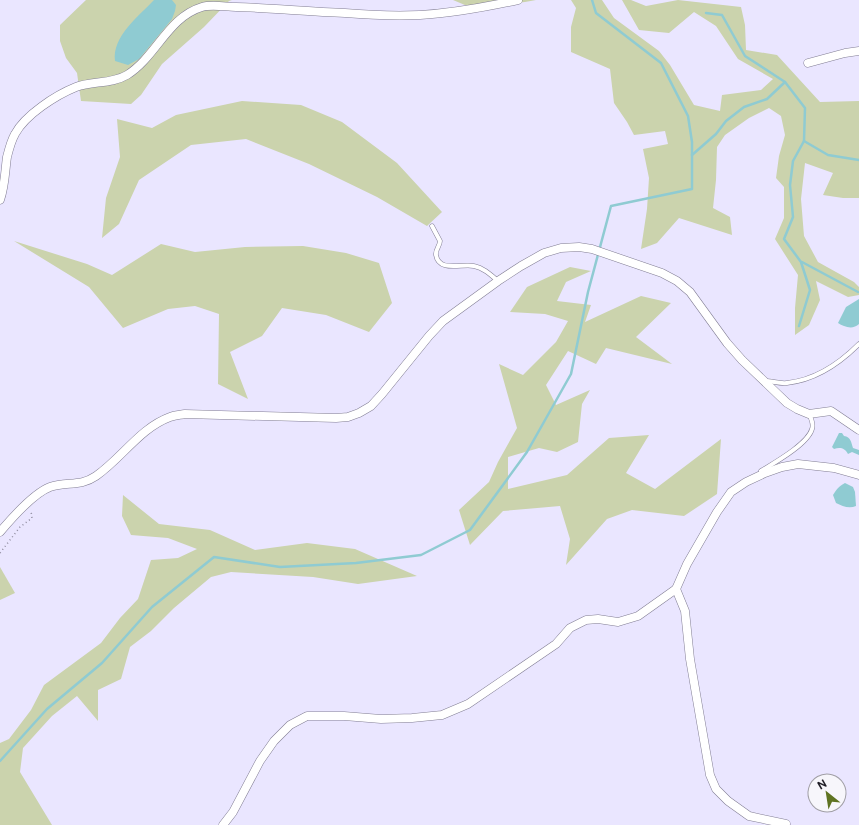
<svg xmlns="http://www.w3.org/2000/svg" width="859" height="825" font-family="'Public Sans',sans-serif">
<rect width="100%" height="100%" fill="#eae6ff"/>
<!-- green -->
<g fill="#cbd3ad">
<path d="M86,0H232L229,1L204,27L162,64L141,95L131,104L81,101L77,73L66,58L60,41V25Z"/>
<path d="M453,0H536L525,2L472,8Z"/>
<path d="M571,0H602L614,18L659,51L670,65L694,105L720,111L722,95L761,90L773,79L738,59L716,26L694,12L669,33L639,30L622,0H631L646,6L678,0L741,7L745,25L746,50L777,55L820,102L859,101V198H843L823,195L833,173L805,163L801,199L804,236L818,262L854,282L859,287V295L848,297L816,281L820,300L809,325L795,335V308L798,275L775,239L784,218V187L776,178L779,156L785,135L781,116L769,108L749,118L725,135L717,147L716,180L713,208L730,217L732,235L679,218L657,243L641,249L647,209L649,178L643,149L668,144L665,131L634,135L627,122L614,103L610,69L571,52V27L576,8Z"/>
<path d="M242,101L301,105L342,122L397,163L442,212L427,226L377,197L309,164L246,139L191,145L139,180L119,224L102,238L106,198L120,157L117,119L152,128L176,115Z"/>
<path d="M14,241L87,264L112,275L161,244L195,252L245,247L303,246L346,253L379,263L392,303L369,332L326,315L282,308L262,336L230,352L248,399L218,384L219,314L195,306L168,309L123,328L89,287Z"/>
<path d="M570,267L591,271L566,282L557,301L591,305L585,322L641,296L671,303L636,337L672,364L606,348L596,364L568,351L546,385L556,405L590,390L582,404L578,442L557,452L539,448L508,457V489L567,475L609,438L649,435L626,473L655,489L721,439L717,494L684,516L632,510L607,519L566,565L570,539L560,506L503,511L470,545L459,510L489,482L498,462L517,428L499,364L523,375L556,342L568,321L545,314L510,312L527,287Z"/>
<path d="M123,495L159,524L210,530L255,550L307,543L355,549L417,576L358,584L313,577L231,572L211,577L174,608L151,631L130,647L121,679L98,690V721L77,696L52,716L23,748L20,772L52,825H0V743L9,739L31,710L44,685L101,643L120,618L138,599L151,560L178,558L197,549L168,538L131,535L122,516Z"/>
<path d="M0,567L15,593L0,600Z"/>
</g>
<!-- water -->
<g fill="#8fcbd2">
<path d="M154,0H172L176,5L175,11L172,19L139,59L128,65L115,61C112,36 139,16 154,0Z"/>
<path d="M859,299V324C853,330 844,327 838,323L846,307Z"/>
<path d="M839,433H842L844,436C851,437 851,442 853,448L859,450V455L852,452L848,454C845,448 840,447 834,449L832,447Z"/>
<path d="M845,483L853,487L855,492L856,506C849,509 842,506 836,503L833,495C836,490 839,486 845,483Z"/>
</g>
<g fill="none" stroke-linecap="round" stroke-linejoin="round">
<!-- stream -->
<g stroke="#8fcbd2" stroke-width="2.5">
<path d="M706,13L722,15L745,56L785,82"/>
<path d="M804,141L828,155L859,160"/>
<path d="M692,155L716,134L726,121L744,107L767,99L785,82L805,108L804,141L793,161L790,185L793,217L784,239L801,262L810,290L799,326"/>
<path d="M802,262L858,292"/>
<path d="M0,761L47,709L102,663L152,607L214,557L280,567L356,563L421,555L470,530L527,452L571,374L588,292L611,206L692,189V142L688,116L661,63L596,13L592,0"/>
</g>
<!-- lane casing -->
<g stroke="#827e94" stroke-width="5">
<g id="lane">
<path d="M432,226L440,241C440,246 435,250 436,255C439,273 463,263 474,266C484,268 491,275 498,281"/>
<path d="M766,381C772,381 780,384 787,383C815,380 840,363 859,344"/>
<path d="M761,471C774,463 808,444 812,429C814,424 811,418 809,414"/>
</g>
</g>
<!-- street casing -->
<g stroke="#827e94" stroke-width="9">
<g id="street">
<path d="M808,63L845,53L859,51"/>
<path d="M0,200C5,186 5,171 7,157C9,149 11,141 15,134C25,115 56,95 76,87C92,81 112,84 127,75C156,57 168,17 202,7C212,4 226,7 236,7C273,8 309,12 345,13C369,15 396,16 420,15C452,13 486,7 518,0"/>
<path d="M0,532C11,519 34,493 50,487C67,481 80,487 96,476C122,458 140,428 170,417C175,415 180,415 185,414L336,418L348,417L359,413L371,406L382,394L429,336L443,321L498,281L521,266L544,253L561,248L579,247L592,249L662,273L677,281L690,292L727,343L742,360L787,403L797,409L809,414L831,411L859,430"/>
<path d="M786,824L749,816L728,801L716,789L710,775L690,659L685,611L676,589L687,564L717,512L731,492L746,482L765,473L782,467L798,464L834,468L859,475"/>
<path d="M223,825L233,812L260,761L274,741L290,725L307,716H344L381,719L412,718L442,715L468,704L556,644L570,628L586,620L598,619L618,622L638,616L676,589"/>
</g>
</g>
<!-- path -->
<path stroke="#8e8b9d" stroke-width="1.5" stroke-dasharray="1 3" stroke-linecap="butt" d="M0,553L20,527L32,518L31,511"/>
<!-- lane -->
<use href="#lane" stroke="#fff" stroke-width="4"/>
<!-- street -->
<use href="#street" stroke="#fff" stroke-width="8"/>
</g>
<!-- north arrow -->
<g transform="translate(827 793) rotate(330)"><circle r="19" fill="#f7f6fb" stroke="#a19fa6"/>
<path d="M0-3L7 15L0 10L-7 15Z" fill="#5f7322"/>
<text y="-6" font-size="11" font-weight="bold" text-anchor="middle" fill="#1f1d26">N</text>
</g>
</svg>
